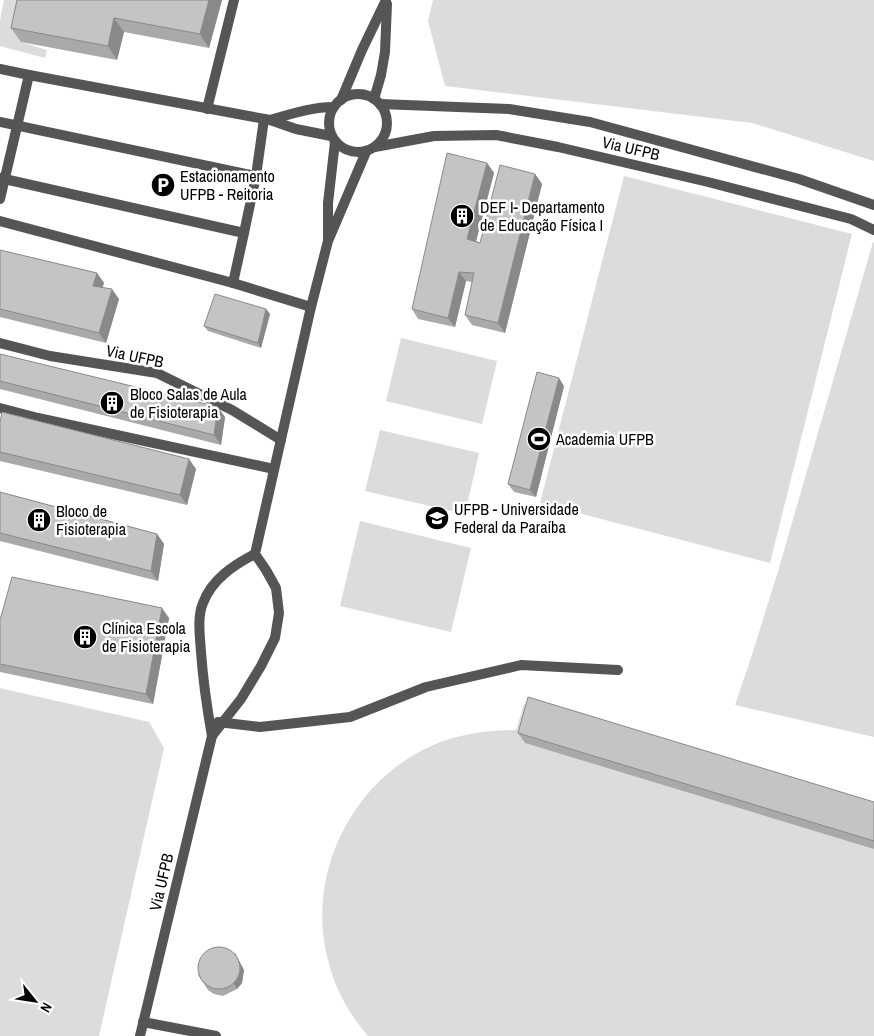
<svg xmlns="http://www.w3.org/2000/svg" width="874" height="1036" font-family="'Archivo Narrow',sans-serif">
<rect width="100%" height="100%" fill="#fff"/>
<!-- green -->
<g fill="#dcdcdc">
<path d="M4,0H29L21,42L47,50L45,58L0,46V20Z"/>
<path d="M433,0H874V161L752,123L445,86L428,21Z"/>
<path d="M624,176L852,234L770,563L540,503Z"/>
<path d="M873,242L874,243V737L735,705L751,658L779,568Z"/>
<path d="M401,338L497,361L482,424L386,401Z"/>
<path d="M380,430L479,453L465,514L365,491Z"/>
<path d="M360,521L471,548L451,632L340,606Z"/>
<path d="M0,688L149,722L164,748L99,1036H0Z"/>
<path d="M524,704L874,810V1036H368C351,1016 337,993 330,967C303,880 349,783 431,746C458,734 487,730 516,730Z"/>
</g>
<g fill="none" stroke-linecap="round" stroke-linejoin="round">
<!-- service -->
<g stroke="#555" stroke-width="10">
<path d="M0,69L29,75L270,120L296,129L331,136"/>
<circle cx="358" cy="123" r="29"/>
<path d="M374,99L381,75L385,52L387,4"/>
<path d="M341,100L362,50L386,0"/>
<path d="M380,104L509,109L590,122L799,179L874,205"/>
<path d="M207,109L234,0"/>
<path d="M270,120C291,114 312,107 334,107"/>
<path d="M0,122L256,176"/>
<path d="M375,147L434,136L496,135L558,147L708,182L851,219L874,230"/>
<path d="M0,178L244,233"/>
<path d="M0,199L29,75"/>
<path d="M0,221L233,283L311,307"/>
<path d="M328,238V203L335,142"/>
<path d="M233,283L244,233L256,176L264,119"/>
<path d="M0,343L50,356L157,373L232,410L281,440"/>
<path d="M0,408L38,418L274,469"/>
<path d="M218,722L260,727L350,717L426,687L521,665L618,670"/>
<path d="M212,736L241,699L261,666L275,638L279,613L276,588L266,570L255,554L311,307L328,241L366,152"/>
<path d="M143,1022L216,1036"/>
<path d="M140,1036L212,736C207,708 203,680 201,652C200,637 197,617 203,603C212,579 234,565 255,554"/>
</g>
</g>
<!-- wall -->
<g fill="#a9a9a9">
<path d="M222,0L209,48L124,32L117,60L21,42L11,28Z"/>
<path d="M487,163L494,173L476,241L480,243L535,174L542,184L505,333L472,325L465,315L472,282L466,281L455,327L418,319L412,309Z"/>
<path d="M0,250L97,273L104,283L102,287L119,299L106,343L0,317Z"/>
<path d="M266,309L270,314L261,348L208,331L204,326Z"/>
<path d="M0,354L225,417L221,445L0,389Z"/>
<path d="M564,386L536,497L514,492L508,484Z"/>
<path d="M0,422L196,469L187,505L0,461Z"/>
<path d="M0,492L157,534L164,544L158,581L0,541Z"/>
<path d="M169,618L153,704L0,672V620Z"/>
<path d="M518,733L874,802V849L525,743Z"/>
<path d="M235,953L238,959L244,970L242,983L237,989L223,996L214,994L208,990L198,975Z"/>
</g>
<!-- shaded-wall -->
<g fill="#898989">
<path d="M209,0H222L209,48L200,34Z"/>
<path d="M114,18L124,32L117,60L108,46Z"/>
<path d="M487,163L494,173L474,249L467,239Z"/>
<path d="M535,174L542,184L505,333L498,323Z"/>
<path d="M459,272L466,281L455,327L448,318Z"/>
<path d="M97,273L104,283L100,296L93,286Z"/>
<path d="M112,289L119,299L106,343L99,333Z"/>
<path d="M266,309L270,314L261,348L258,343Z"/>
<path d="M559,378L564,386L536,497L530,490Z"/>
<path d="M218,407L225,417L221,445L214,435Z"/>
<path d="M189,459L196,469L187,505L180,495Z"/>
<path d="M157,534L164,544L158,581L151,571Z"/>
<path d="M162,608L169,618L153,704L146,694Z"/>
<path d="M235,953L238,959L244,970L242,983L237,989L234,984Z"/>
</g>
<!-- building -->
<g fill="#c4c4c4" stroke="#898989">
<path d="M17,0H209L200,34L114,18L108,46L11,28Z"/>
<path d="M447,153L487,163L467,239L480,243L500,165L535,174L498,323L465,315L474,273L459,272L448,318L412,309Z"/>
<path d="M0,250L97,273L93,286L112,289L99,333L0,309Z"/>
<path d="M215,294L266,309L258,343L204,326Z"/>
<path d="M0,354L218,407L214,435L0,381Z"/>
<path d="M537,372L559,378L530,490L508,484Z"/>
<path d="M2,412L189,459L180,495L0,452V422Z"/>
<path d="M0,492L157,534L151,571L0,533Z"/>
<path d="M12,577L162,608L146,694L0,664V620Z"/>
<path d="M528,697L874,802V841L518,733Z"/>
<circle cx="219" cy="968" r="21"/>
</g>
<!-- icons -->
<defs>
<g id="parking-disc" transform="scale(1.25)"><circle r="9.5" fill="#000" stroke="#fff"/><path d="M-3.5-5.5H1a3.5 3.5 0 0 1 0 7H-1V5.5H-3.5ZM-1-3.4V-.6H.8a1.4 1.4 0 0 0 0-2.8Z" fill="#fff"/></g>
<g id="building-disc" transform="scale(1.25)"><circle r="9.5" fill="#000" stroke="#fff"/><path d="M-4-6H4V6H1V3H-1V6H-4ZM-2.5-4.3h1.7v1.8h-1.7ZM.8-4.3h1.7v1.8H.8ZM-2.5-1h1.7V.8h-1.7ZM.8-1h1.7V.8H.8Z" fill="#fff"/></g>
<g id="stadium-disc" transform="scale(1.25)"><circle r="9.5" fill="#000" stroke="#fff"/><path d="M0-5a6.5 5 0 1 0 0 10a6.5 5 0 1 0 0-10ZM-3.5-1.8h7v3.6h-7Z" fill="#fff"/></g>
<g id="university-disc" transform="scale(1.25)"><circle r="9.5" fill="#000" stroke="#fff"/><path d="M0-5L7-2L0 1L-7-2ZM-4 1L0 2.5L4 1V4Q0 6-4 4Z" fill="#fff"/></g>
</defs>
<g fill-rule="evenodd">
<use href="#parking-disc" x="163" y="185"/>
<use href="#building-disc" x="462" y="216"/>
<use href="#building-disc" x="112" y="403"/>
<use href="#stadium-disc" x="539" y="439"/>
<use href="#university-disc" x="437" y="518"/>
<use href="#building-disc" x="39" y="520"/>
<use href="#building-disc" x="85" y="637"/>
</g>
<g text-anchor="middle" stroke-width="5" stroke-linejoin="round" paint-order="stroke">
<!-- street labels -->
<g font-size="16" fill="#000" stroke="#fff">
<text transform="translate(631 148) rotate(13)" y="6">Via UFPB</text>
<text transform="translate(135 356) rotate(12)" y="6">Via UFPB</text>
<text transform="translate(161 882) rotate(-77)" y="6">Via UFPB</text>
</g>
<!-- poi labels -->
<g font-size="16" fill="#000" stroke="#fff" text-anchor="start">
<text x="180" y="182">Estacionamento<tspan x="180" dy="18">UFPB - Reitoria</tspan></text>
<text x="480" y="213">DEF I- Departamento<tspan x="480" dy="18">de Educação Física I</tspan></text>
<text x="130" y="400">Bloco Salas de Aula<tspan x="130" dy="18">de Fisioterapia</tspan></text>
<text x="556" y="445">Academia UFPB</text>
<text x="454" y="515">UFPB - Universidade<tspan x="454" dy="18">Federal da Paraíba</tspan></text>
<text x="56" y="517">Bloco de<tspan x="56" dy="18">Fisioterapia</tspan></text>
<text x="102" y="634">Clínica Escola<tspan x="102" dy="18">de Fisioterapia</tspan></text>
</g>
</g>
<!-- north arrow -->
<g transform="translate(35 1001) rotate(120)" stroke="#ffffff" stroke-width="4" paint-order="stroke">
<path d="M0-4L9 19L0 12L-9 19Z" fill="#000000"/>
<text y="-8" font-size="14" font-weight="bold" text-anchor="middle" fill="#000000">N</text>
</g>
</svg>
